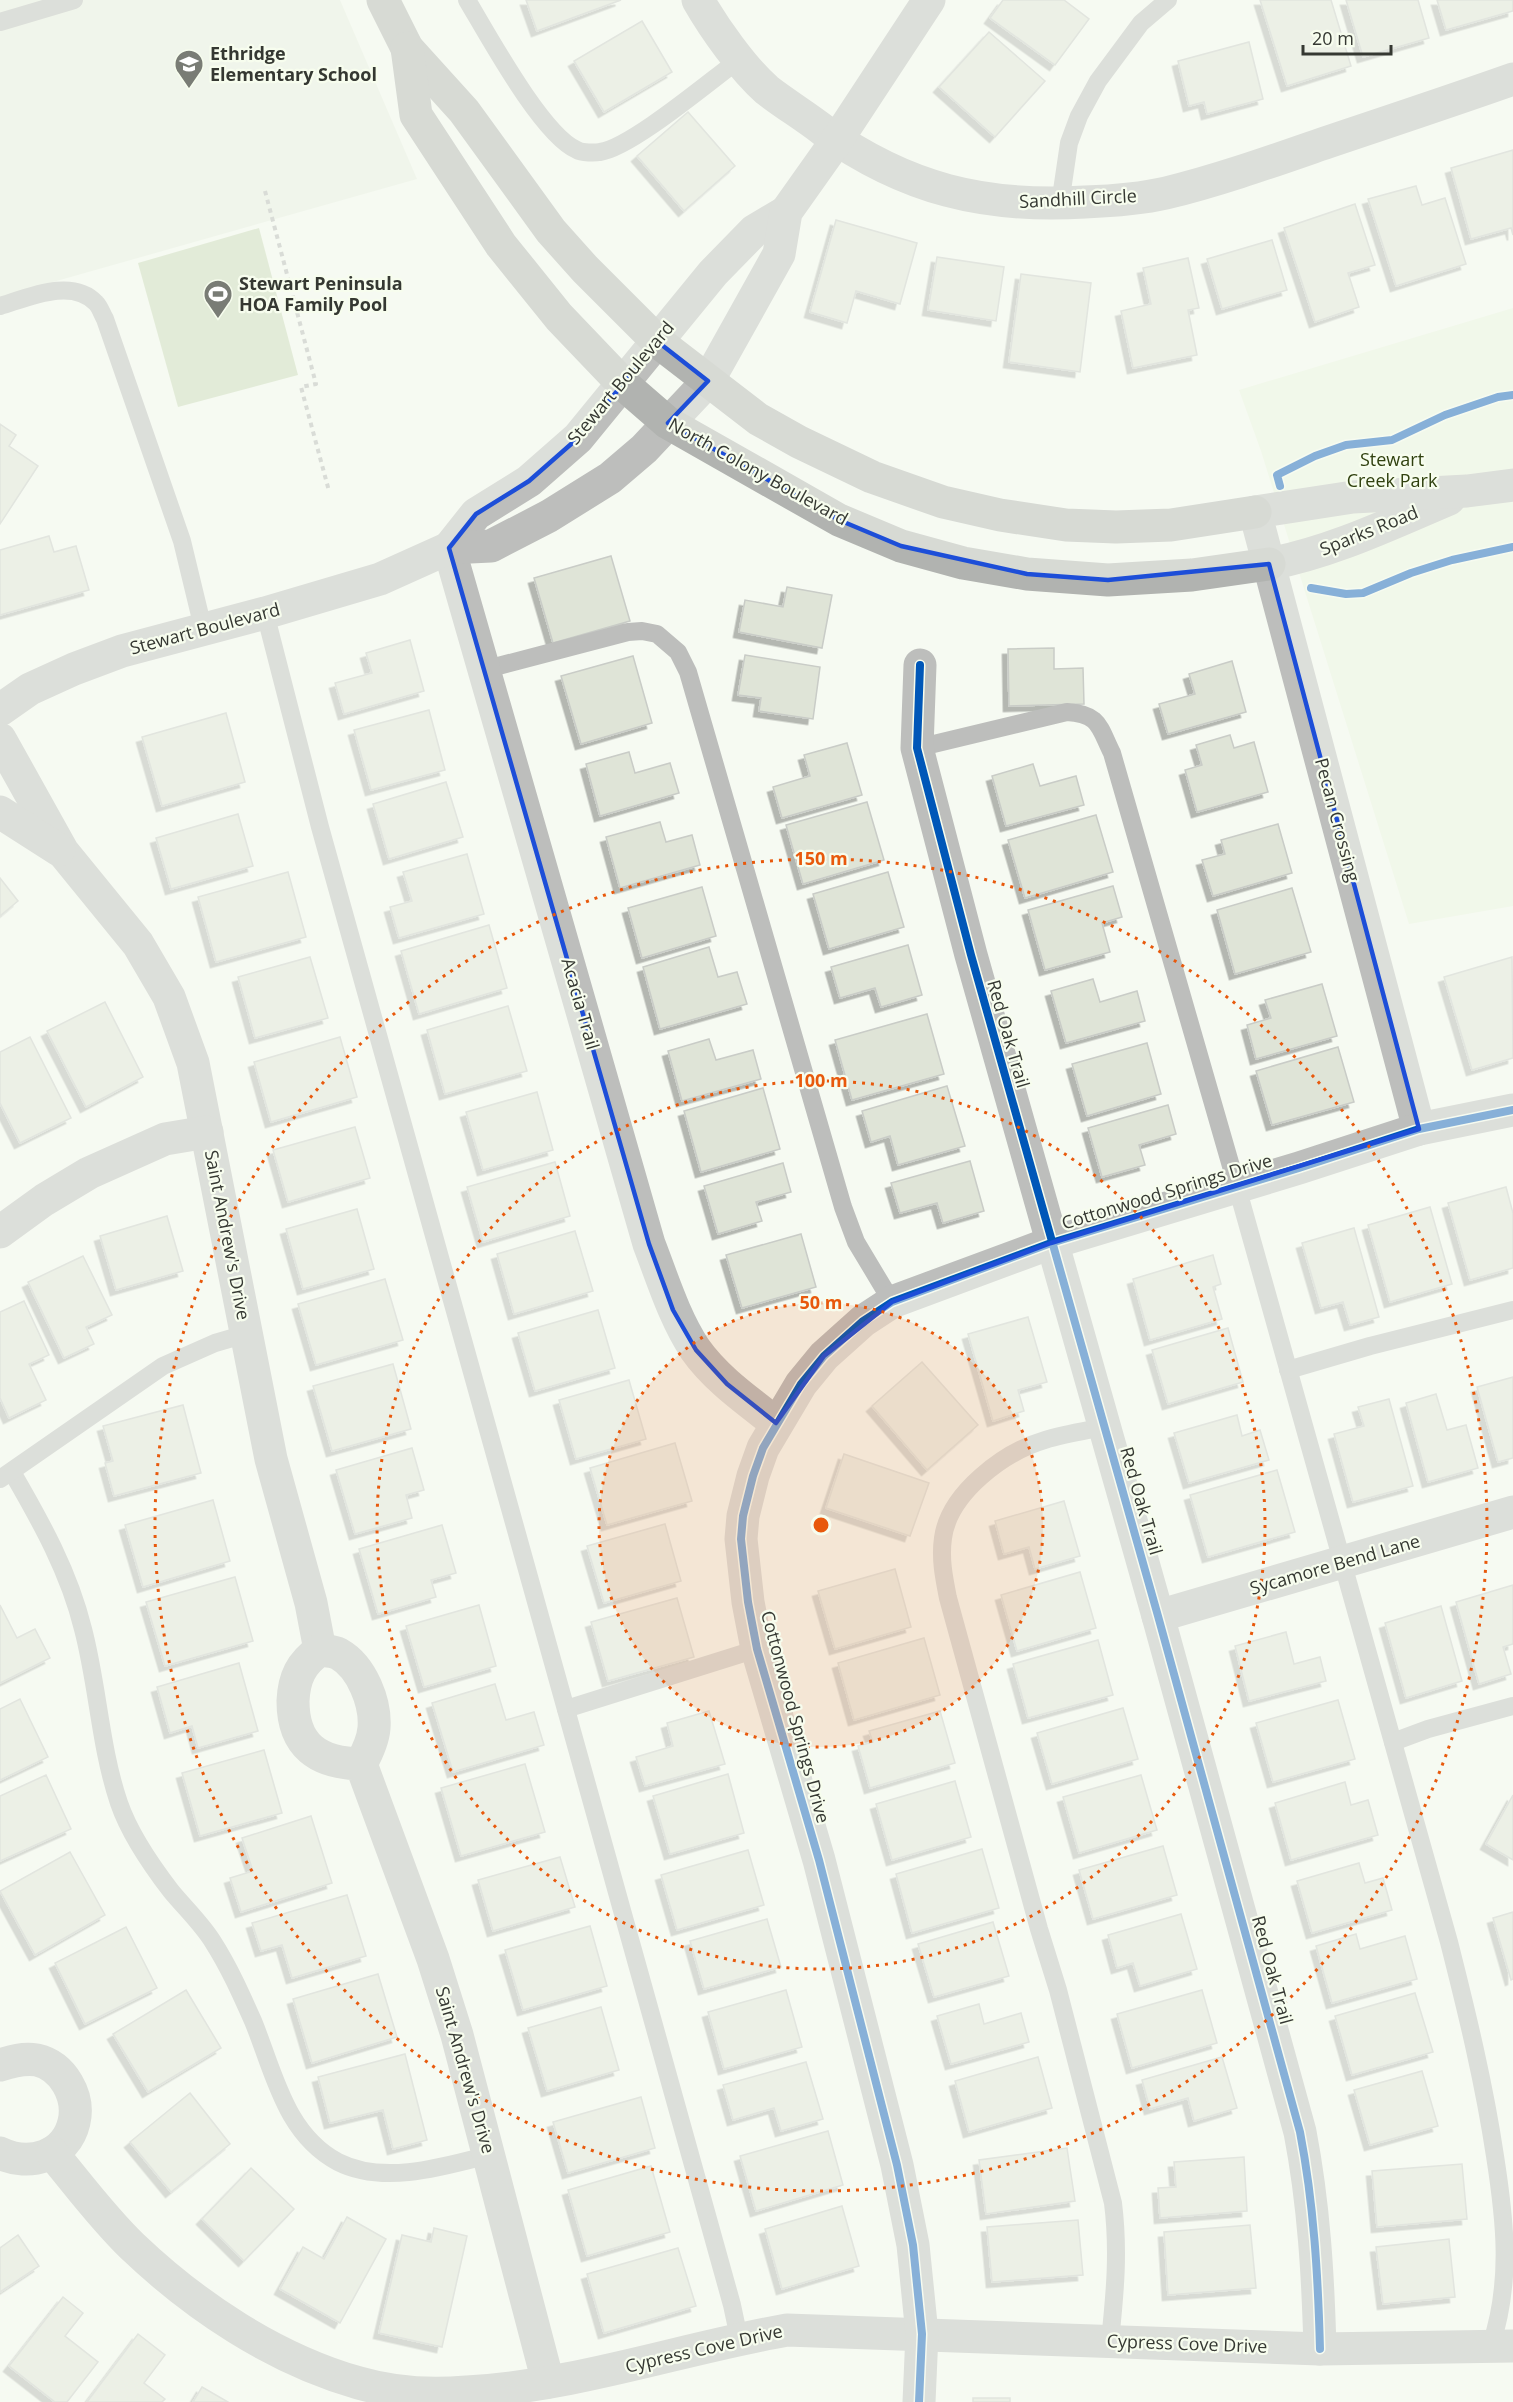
<svg xmlns="http://www.w3.org/2000/svg" width="1513" height="2402" font-family="'Open Sans',sans-serif">
<defs>
<filter id="shadow"><feDropShadow dx="-5.5" dy="5.5" stdDeviation="0" flood-color="#0004"/></filter>
</defs>
<rect width="100%" height="100%" fill="#f6faf2"/>
<!-- built -->
<path fill="#e9f0e2" d="M0,0H340L417,179L0,297Z"/>
<!-- green -->
<path fill="#ecf6e0" d="M1513,308V906L1409,924L1261,451L1239,390Z"/>
<!-- water -->
<path fill="#cbdab8" d="M259,228L298,375L178,407L138,263Z"/>
<!-- building -->
<g fill="#dfe4d7" stroke="#c9ccc7" stroke-width="1.5" filter="url(#shadow)">
<path d="M526,0H621L537,31Z"/>
<path d="M1003,0H1064L1089,19L1055,65L990,18Z"/>
<path d="M1260,0H1331L1351,66L1287,86Z"/>
<path d="M1346,0H1418L1429,38L1363,57Z"/>
<path d="M1437,0H1513V11L1446,30Z"/>
<path d="M642,21L672,72L604,112L574,61Z"/>
<path d="M989,32L1045,81L995,137L939,87Z"/>
<path d="M1249,42L1263,99L1207,114L1204,102L1189,106L1178,61Z"/>
<path d="M688,112L735,166L684,211L637,156Z"/>
<path d="M1513,150V235L1511,228L1471,239L1451,168Z"/>
<path d="M1416,186L1422,205L1445,198L1466,264L1396,286L1368,199Z"/>
<path d="M1355,204L1375,265L1348,273L1359,307L1315,322L1284,228Z"/>
<path d="M836,220L917,243L900,304L856,291L847,323L810,312Z"/>
<path d="M1272,240L1287,290L1222,309L1207,259Z"/>
<path d="M937,257L1004,267L996,321L928,310Z"/>
<path d="M1188,258L1199,308L1188,310L1197,355L1133,368L1121,311L1151,304L1143,268Z"/>
<path d="M1021,274L1091,283L1080,372L1009,362Z"/>
<path d="M0,424L16,435L9,446L38,466L0,524Z"/>
<path d="M49,536L54,552L76,546L89,590L0,615V550Z"/>
<path d="M611,556L630,621L553,643L534,578Z"/>
<path d="M787,587L832,595L822,648L739,632L745,600L783,607Z"/>
<path d="M410,640L424,691L344,714L335,683L372,673L366,653Z"/>
<path d="M1054,648V669L1083,668L1084,704L1009,706L1008,649Z"/>
<path d="M745,655L820,667L813,719L759,711L761,698L738,695Z"/>
<path d="M633,656L652,723L581,744L561,676Z"/>
<path d="M1232,661L1246,712L1168,734L1159,704L1195,694L1189,674Z"/>
<path d="M429,710L445,770L371,790L354,730Z"/>
<path d="M226,713L245,782L162,806L142,737Z"/>
<path d="M1230,735L1234,748L1254,742L1268,792L1197,812L1185,770L1202,765L1196,745Z"/>
<path d="M847,743L862,795L782,818L773,787L810,776L804,755Z"/>
<path d="M629,752L635,773L670,763L679,793L600,816L586,764Z"/>
<path d="M1033,764L1040,786L1076,776L1084,805L1006,826L992,776Z"/>
<path d="M446,782L463,837L389,859L373,804Z"/>
<path d="M867,802L884,860L803,884L786,825Z"/>
<path d="M238,814L253,866L171,889L156,838Z"/>
<path d="M1096,815L1113,872L1025,898L1008,840Z"/>
<path d="M660,822L666,842L692,835L700,865L620,888L606,837Z"/>
<path d="M1278,824L1292,873L1213,896L1202,860L1225,854L1221,840Z"/>
<path d="M467,854L484,914L399,938L390,907L412,901L403,872Z"/>
<path d="M288,872L306,937L216,962L198,897Z"/>
<path d="M888,872L904,927L829,949L813,894Z"/>
<path d="M0,878L18,901L0,916Z"/>
<path d="M1113,886L1122,917L1102,923L1110,952L1045,970L1028,910Z"/>
<path d="M702,887L716,936L642,958L628,908Z"/>
<path d="M1292,888L1311,952L1235,974L1217,910Z"/>
<path d="M489,925L507,988L419,1014L401,951Z"/>
<path d="M908,945L922,995L881,1007L875,988L840,998L831,967Z"/>
<path d="M709,947L718,977L737,972L747,1004L660,1029L643,967Z"/>
<path d="M310,957L328,1018L255,1038L238,977Z"/>
<path d="M1512,957L1513,1058L1472,1070L1444,977Z"/>
<path d="M1093,979L1100,1002L1137,991L1145,1021L1066,1043L1051,991Z"/>
<path d="M1322,984L1337,1036L1256,1059L1247,1025L1271,1018L1265,1000Z"/>
<path d="M105,1002L143,1077L86,1107L47,1031Z"/>
<path d="M508,1006L527,1071L445,1094L427,1030Z"/>
<path d="M927,1014L944,1074L852,1100L835,1040Z"/>
<path d="M30,1037L71,1118L20,1143L0,1103V1052Z"/>
<path d="M340,1037L357,1097L271,1122L254,1062Z"/>
<path d="M709,1039L716,1060L753,1050L761,1079L682,1101L668,1051Z"/>
<path d="M1147,1043L1161,1094L1087,1116L1072,1064Z"/>
<path d="M1338,1047L1354,1102L1272,1125L1256,1071Z"/>
<path d="M947,1086L965,1146L898,1165L890,1136L871,1142L862,1111Z"/>
<path d="M763,1088L780,1149L701,1172L684,1111Z"/>
<path d="M537,1092L553,1150L483,1170L466,1112Z"/>
<path d="M1168,1105L1176,1134L1139,1145L1145,1165L1102,1177L1088,1128Z"/>
<path d="M355,1127L370,1178L288,1202L273,1150Z"/>
<path d="M970,1161L984,1211L943,1223L937,1203L900,1213L891,1183Z"/>
<path d="M555,1162L570,1216L483,1242L467,1187Z"/>
<path d="M783,1163L791,1192L756,1202L762,1221L718,1234L704,1186Z"/>
<path d="M1506,1187L1513,1213V1268L1470,1280L1448,1203Z"/>
<path d="M1430,1207L1452,1284L1390,1302L1368,1225Z"/>
<path d="M357,1209L374,1269L303,1289L286,1229Z"/>
<path d="M167,1216L183,1271L116,1290L100,1236Z"/>
<path d="M1354,1228L1379,1317L1350,1325L1343,1302L1321,1308L1302,1243Z"/>
<path d="M575,1231L593,1291L514,1314L497,1254Z"/>
<path d="M801,1234L816,1287L742,1308L726,1255Z"/>
<path d="M1213,1255L1221,1284L1213,1287L1222,1319L1150,1340L1133,1279Z"/>
<path d="M83,1256L112,1315L86,1327L94,1344L64,1358L28,1282Z"/>
<path d="M385,1279L403,1340L316,1365L298,1304Z"/>
<path d="M24,1301L49,1355L29,1364L46,1400L9,1418L0,1398V1312Z"/>
<path d="M598,1310L615,1368L535,1391L518,1333Z"/>
<path d="M1028,1317L1047,1382L1018,1390L1024,1411L993,1421L968,1334Z"/>
<path d="M1228,1328L1243,1382L1168,1404L1152,1350Z"/>
<path d="M922,1362L978,1425L927,1470L872,1406Z"/>
<path d="M393,1364L411,1429L332,1451L313,1386Z"/>
<path d="M1513,1377V1458L1498,1462L1477,1387Z"/>
<path d="M629,1380L646,1439L576,1459L559,1400Z"/>
<path d="M1436,1394L1447,1430L1466,1425L1478,1468L1428,1482L1406,1403Z"/>
<path d="M1389,1399L1413,1486L1353,1502L1334,1434L1364,1426L1358,1407Z"/>
<path d="M183,1405L201,1473L114,1496L105,1463L113,1461L103,1426Z"/>
<path d="M1237,1415L1242,1436L1260,1430L1269,1460L1189,1483L1174,1433Z"/>
<path d="M675,1443L692,1501L607,1525L590,1468Z"/>
<path d="M412,1448L424,1490L406,1495L412,1518L355,1534L336,1470Z"/>
<path d="M844,1454L929,1483L910,1536L826,1508Z"/>
<path d="M1277,1470L1295,1532L1208,1557L1190,1495Z"/>
<path d="M213,1500L230,1561L143,1587L125,1525Z"/>
<path d="M1064,1501L1080,1556L1035,1569L1029,1547L1004,1554L995,1521Z"/>
<path d="M665,1524L681,1581L604,1603L587,1546Z"/>
<path d="M442,1525L456,1573L431,1580L436,1597L378,1614L359,1549Z"/>
<path d="M895,1569L911,1627L835,1649L818,1591Z"/>
<path d="M1080,1572L1096,1628L1017,1651L1001,1595Z"/>
<path d="M235,1577L253,1641L165,1666L146,1602Z"/>
<path d="M1513,1585V1644L1503,1647L1511,1674L1479,1684L1456,1602Z"/>
<path d="M677,1598L694,1657L608,1681L591,1622Z"/>
<path d="M0,1605L17,1638L35,1629L50,1658L0,1683Z"/>
<path d="M479,1605L496,1666L424,1687L406,1626Z"/>
<path d="M1441,1606L1462,1681L1406,1698L1385,1623Z"/>
<path d="M1286,1632L1294,1664L1320,1657L1326,1681L1249,1701L1235,1646Z"/>
<path d="M924,1638L940,1695L854,1720L838,1663Z"/>
<path d="M1098,1640L1113,1695L1028,1718L1013,1664Z"/>
<path d="M239,1663L258,1731L198,1748L192,1726L170,1733L157,1687Z"/>
<path d="M495,1684L506,1720L534,1712L544,1745L453,1772L432,1703Z"/>
<path d="M20,1699L48,1757L0,1780V1709Z"/>
<path d="M1338,1700L1355,1759L1273,1782L1256,1723Z"/>
<path d="M1123,1708L1138,1759L1052,1784L1037,1733Z"/>
<path d="M709,1711L725,1764L645,1786L636,1757L673,1746L667,1723Z"/>
<path d="M940,1711L955,1763L870,1788L858,1746L873,1742L869,1731Z"/>
<path d="M264,1750L282,1813L200,1836L182,1773Z"/>
<path d="M525,1764L545,1832L461,1856L441,1788Z"/>
<path d="M728,1774L744,1833L670,1854L653,1796Z"/>
<path d="M46,1775L71,1829L0,1861V1796Z"/>
<path d="M1141,1775L1157,1830L1079,1853L1063,1797Z"/>
<path d="M955,1781L971,1837L892,1860L876,1804Z"/>
<path d="M1345,1782L1351,1805L1368,1800L1378,1835L1291,1860L1275,1803Z"/>
<path d="M1513,1795V1860L1486,1844Z"/>
<path d="M311,1816L332,1883L241,1912L230,1878L253,1871L242,1838Z"/>
<path d="M1163,1846L1177,1895L1093,1919L1079,1870Z"/>
<path d="M982,1849L999,1908L912,1933L896,1874Z"/>
<path d="M748,1850L764,1905L677,1930L661,1875Z"/>
<path d="M70,1852L105,1915L35,1955L0,1891Z"/>
<path d="M560,1857L575,1907L493,1931L478,1880Z"/>
<path d="M1359,1863L1365,1883L1383,1878L1392,1910L1312,1933L1297,1881Z"/>
<path d="M347,1895L366,1956L292,1978L282,1945L261,1951L252,1923Z"/>
<path d="M1513,1912V1979L1511,1980L1493,1918Z"/>
<path d="M1181,1914L1197,1969L1140,1986L1133,1963L1117,1968L1108,1935Z"/>
<path d="M767,1919L781,1967L704,1989L690,1941Z"/>
<path d="M993,1922L1009,1976L934,1997L918,1944Z"/>
<path d="M590,1926L607,1986L523,2010L505,1950Z"/>
<path d="M126,1927L157,1988L85,2024L55,1963Z"/>
<path d="M1356,1934L1360,1949L1405,1936L1417,1979L1332,2003L1316,1946Z"/>
<path d="M378,1974L397,2037L312,2063L293,1999Z"/>
<path d="M186,1990L221,2048L148,2092L113,2034Z"/>
<path d="M786,1990L802,2047L724,2069L708,2012Z"/>
<path d="M1202,1990L1217,2043L1132,2068L1117,2014Z"/>
<path d="M1415,1993L1433,2052L1352,2075L1335,2016Z"/>
<path d="M979,2004L984,2024L1021,2013L1029,2042L951,2064L937,2016Z"/>
<path d="M601,2007L619,2070L547,2091L528,2028Z"/>
<path d="M405,2054L427,2140L393,2149L383,2110L330,2123L318,2077Z"/>
<path d="M1038,2057L1052,2108L969,2132L955,2081Z"/>
<path d="M1222,2057L1237,2108L1194,2121L1188,2098L1150,2109L1142,2080Z"/>
<path d="M806,2062L823,2119L781,2131L774,2108L733,2120L723,2085Z"/>
<path d="M1422,2071L1438,2126L1370,2145L1354,2090Z"/>
<path d="M190,2093L230,2144L171,2192L130,2142Z"/>
<path d="M641,2097L655,2148L568,2173L553,2122Z"/>
<path d="M828,2131L843,2185L756,2211L740,2156Z"/>
<path d="M1067,2148L1075,2201L986,2214L979,2160Z"/>
<path d="M1244,2157L1247,2211L1160,2218L1158,2188L1176,2187L1174,2162Z"/>
<path d="M1462,2164L1467,2219L1377,2227L1372,2171Z"/>
<path d="M651,2166L670,2232L587,2256L568,2190Z"/>
<path d="M251,2168L294,2209L244,2261L202,2219Z"/>
<path d="M842,2206L859,2266L782,2289L765,2229Z"/>
<path d="M347,2217L386,2239L340,2323L280,2289L303,2247L324,2259Z"/>
<path d="M1078,2220L1083,2275L992,2282L987,2227Z"/>
<path d="M1250,2225L1256,2288L1168,2295L1164,2232Z"/>
<path d="M434,2228L467,2236L442,2347L379,2333L402,2235L431,2242Z"/>
<path d="M18,2235L39,2266L0,2292V2248Z"/>
<path d="M1449,2239L1455,2297L1383,2304L1376,2247Z"/>
<path d="M678,2248L696,2306L604,2333L587,2274Z"/>
<path d="M63,2297L83,2313L65,2336L98,2362L67,2402H55L9,2366Z"/>
<path d="M138,2334L165,2355L144,2383L165,2399L162,2402H87Z"/>
<path d="M202,2387L228,2402H193Z"/>
<rect x="973" y="2398" width="37" height="4"/>
</g>
<g fill="none" stroke-linecap="round" stroke-linejoin="round">
<!-- path -->
<path stroke="#b6b8b5" stroke-width="4" stroke-dasharray="4.5 4.5" stroke-linecap="butt" d="M265,191L316,384L301,387L329,491"/>
<!-- lane -->
<g stroke="#bdbebc" stroke-width="18">
<path d="M467,0C488,35 542,135 577,150C582,153 595,153 600,152C631,148 711,80 740,59"/>
<path d="M0,22L74,0"/>
<path d="M1060,204L1069,143L1079,116L1098,81L1141,23L1168,0"/>
<path d="M0,306C27,298 72,277 96,303C100,307 102,314 105,319L182,541L203,628"/>
<path d="M265,613L320,827L732,2305L739,2338"/>
<path d="M483,670L628,632L642,631L657,634L678,652L688,672L843,1207L856,1242L892,1302"/>
<path d="M917,748L1067,712C1100,714 1099,727 1112,753L1237,1187L1449,1942C1467,2013 1484,2083 1495,2156C1505,2220 1512,2281 1491,2345"/>
<path d="M1288,1370L1370,1346L1513,1310"/>
<path d="M1104,1427C1084,1431 1064,1434 1045,1440C1004,1452 949,1493 943,1538C940,1559 944,1578 948,1598L1039,1929L1058,1990L1113,2203C1119,2251 1115,2293 1110,2341"/>
<path d="M12,1472C41,1522 69,1572 83,1629C98,1686 100,1747 119,1803C130,1835 151,1865 171,1891C185,1908 202,1924 213,1942C229,1967 241,1994 253,2021C274,2072 285,2134 338,2162C383,2185 443,2167 489,2155"/>
<path d="M0,1479L163,1366L215,1343L246,1334"/>
<path d="M566,1709L757,1649"/>
<path d="M1393,1742L1428,1729L1513,1706"/>
</g>
<!-- street -->
<g stroke="#bdbebc" stroke-width="33">
<path d="M698,0C714,28 743,69 767,90C785,104 805,116 823,130C906,189 984,208 1085,202C1112,201 1140,199 1166,193C1216,181 1270,162 1319,145C1384,123 1448,102 1513,79"/>
<path d="M449,548L649,1244C663,1280 674,1317 695,1349C716,1379 748,1401 776,1423"/>
<path d="M449,548L476,514L529,481L578,438L713,273L754,231L786,212"/>
<path d="M1269,564C1332,552 1390,524 1449,499"/>
<path d="M920,665L917,748L971,955L1158,1616L1300,2132C1314,2205 1318,2276 1320,2349"/>
<path d="M0,710L30,689L74,669L122,651L265,613L380,579L449,548L491,546L549,516L610,478L644,449L708,381L779,254L786,212L837,140L929,0"/>
<path d="M0,739L63,852L138,944L169,997L193,1063L271,1459L311,1603L320,1650"/>
<path d="M0,812L59,850"/>
<path d="M1419,1129L1255,512L1353,497L1467,491L1513,485"/>
<path d="M0,1232L44,1200L89,1173L165,1139L207,1132"/>
<path d="M1158,1616L1513,1512"/>
<path d="M361,1764C318,1763 293,1746 293,1701C294,1678 301,1663 320,1650C326,1651 333,1651 339,1654C362,1667 376,1703 374,1728C373,1741 367,1753 361,1764L433,1959L457,2035L548,2382"/>
<path d="M0,2065C12,2061 23,2058 37,2060C63,2066 80,2096 74,2122C66,2157 29,2167 0,2153"/>
<path d="M52,2153C78,2184 102,2217 132,2246C195,2306 274,2359 359,2383C393,2393 432,2395 467,2392C576,2386 680,2349 787,2330L1320,2349L1513,2346"/>
<path d="M919,2402L922,2334L913,2245L897,2165L819,1860L757,1649L748,1602L741,1539L743,1516L753,1476L763,1448L801,1384L824,1356L863,1321L892,1302L1051,1243L1299,1168L1419,1129L1513,1110"/>
</g>
<!-- secondary -->
<g stroke="#b1b3b0" stroke-width="33">
<path d="M383,0L407,48L464,111L551,231L585,269L658,342L758,419L799,442L872,477L943,502L1000,515L1066,525L1116,527L1171,525L1255,512"/>
<path d="M407,48L416,115L501,245L559,317L623,384L668,423L839,520L901,546L963,563L1027,574L1108,580L1192,575L1269,564"/>
</g>
<!-- cycleway casing -->
<g stroke="#f7fdee" stroke-width="11">
<g id="cycleway">
<path d="M1280,486L1277,475L1315,456L1346,445L1392,440L1445,415L1498,397L1513,395"/>
<path d="M1311,588L1346,594L1363,593L1411,573L1452,560L1513,547"/>
<path d="M920,665L917,748L971,955L1158,1616L1300,2132C1314,2205 1318,2276 1320,2349"/>
<path d="M919,2402L922,2334L913,2245L897,2165L819,1860L757,1649L748,1602L741,1539L743,1516L753,1476L763,1448L801,1384L824,1356L863,1321L892,1302L1051,1243L1299,1168L1419,1129L1513,1110"/>
</g>
</g>
<!-- cycleway -->
<use href="#cycleway" stroke="#0057b8" stroke-width="8"/>
</g>
<!-- marked area -->
<path d="M0 0H1513V2402H0ZM658,342L708,381L668,423L839,520L901,546L1027,574L1108,580L1269,564L1419,1129L1051,1243L892,1302L824,1356L776,1423L727,1384L696,1350L673,1310L649,1244L449,548L476,514L529,481L578,438Z" fill="#f6faf2" fill-opacity=".55" fill-rule="evenodd"/>
<path fill="none" stroke="#1d4ed8" stroke-width="4.5" stroke-linejoin="round" d="M658,342L708,381L668,423L839,520L901,546L1027,574L1108,580L1269,564L1419,1129L1051,1243L892,1302L824,1356L776,1423L727,1384L696,1350L673,1310L649,1244L449,548L476,514L529,481L578,438Z"/>
<!-- distance rings -->
<circle cx="821" cy="1525" r="222" fill="#e8590c" fill-opacity=".12"/>
<g fill="none" stroke="#e8590c" stroke-width="3" stroke-dasharray="3 6">
<circle cx="821" cy="1525" r="222"/>
<circle cx="821" cy="1525" r="444"/>
<circle cx="821" cy="1525" r="666"/>
</g>
<!-- icons -->
<defs>
<g id="school-pin" transform="scale(1.5)"><path d="M0 17L-7.5 6A9.5 9.5 0 1 1 7.5 6Z" fill="#797c75" stroke="#f7fdee"/><path d="M0-5L7-2L0 1L-7-2ZM-4 1L0 2.5L4 1V4Q0 6-4 4Z" fill="#fff"/></g>
<g id="stadium-pin" transform="scale(1.5)"><path d="M0 17L-7.5 6A9.5 9.5 0 1 1 7.5 6Z" fill="#797c75" stroke="#f7fdee"/><path d="M0-5a6.5 5 0 1 0 0 10a6.5 5 0 1 0 0-10ZM-3.5-1.8h7v3.6h-7Z" fill="#fff"/></g>
</defs>
<g fill-rule="evenodd">
<use href="#school-pin" x="189" y="64"/>
<use href="#stadium-pin" x="218" y="294"/>
</g>
<g text-anchor="middle" stroke-width="4.5" stroke-linejoin="round" paint-order="stroke">
<!-- poi labels -->
<g font-size="18" font-weight="bold" fill="#353832" stroke="#f7fdee" text-anchor="start">
<text x="210" y="60">Ethridge<tspan x="210" dy="21">Elementary School</tspan></text>
<text x="239" y="290">Stewart Peninsula<tspan x="239" dy="21">HOA Family Pool</tspan></text>
</g>
<!-- street labels -->
<g font-size="18" fill="#353832" stroke="#f7fdee">
<text transform="translate(1078 199) rotate(-3)" y="6">Sandhill Circle</text>
<text transform="translate(621 383) rotate(-50)" y="6">Stewart Boulevard</text>
<text transform="translate(758 472) rotate(29)" y="6">North Colony Boulevard</text>
<text transform="translate(1369 531) rotate(-22)" y="6">Sparks Road</text>
<text transform="translate(205 629) rotate(-15)" y="6">Stewart Boulevard</text>
<text transform="translate(1337 820) rotate(75)" y="6">Pecan Crossing</text>
<text transform="translate(580 1004) rotate(74)" y="6">Acacia Trail</text>
<text transform="translate(1008 1034) rotate(74)" y="6">Red Oak Trail</text>
<text transform="translate(1167 1192) rotate(-17)" y="6">Cottonwood Springs Drive</text>
<text transform="translate(227 1235) rotate(79)" y="6">Saint Andrew's Drive</text>
<text transform="translate(1141 1501) rotate(74)" y="6">Red Oak Trail</text>
<text transform="translate(1335 1565) rotate(-16)" y="6">Sycamore Bend Lane</text>
<text transform="translate(795 1717) rotate(75)" y="6">Cottonwood Springs Drive</text>
<text transform="translate(1272 1970) rotate(75)" y="6">Red Oak Trail</text>
<text transform="translate(465 2070) rotate(74)" y="6">Saint Andrew's Drive</text>
<text transform="translate(1187 2344) rotate(2)" y="6">Cypress Cove Drive</text>
<text transform="translate(704 2349) rotate(-13)" y="6">Cypress Cove Drive</text>
</g>
<!-- park labels -->
<g font-size="18" fill="#30410f" stroke="#f7fdee">
<text x="1392" y="466">Stewart<tspan x="1392" dy="21">Creek Park</tspan></text>
</g>
</g>
<circle cx="821" cy="1525" r="9" fill="#e8590c" stroke="#f7fdee" stroke-width="3"/>
<g font-size="18" text-anchor="middle" font-weight="bold" fill="#e8590c" stroke="#f7fdee" stroke-width="4.5" stroke-linejoin="round" paint-order="stroke">
<text x="821" y="865">150 m</text>
<text x="821" y="1087">100 m</text>
<text x="821" y="1309">50 m</text>
</g>
<!-- scale -->
<path d="M1303 45v9h88v-9" fill="none" stroke="#353832" stroke-width="3"/>
<text x="1312" y="45" font-size="18" fill="#353832" stroke="#f7fdee" stroke-width="4.5" paint-order="stroke">20 m</text>
</svg>
